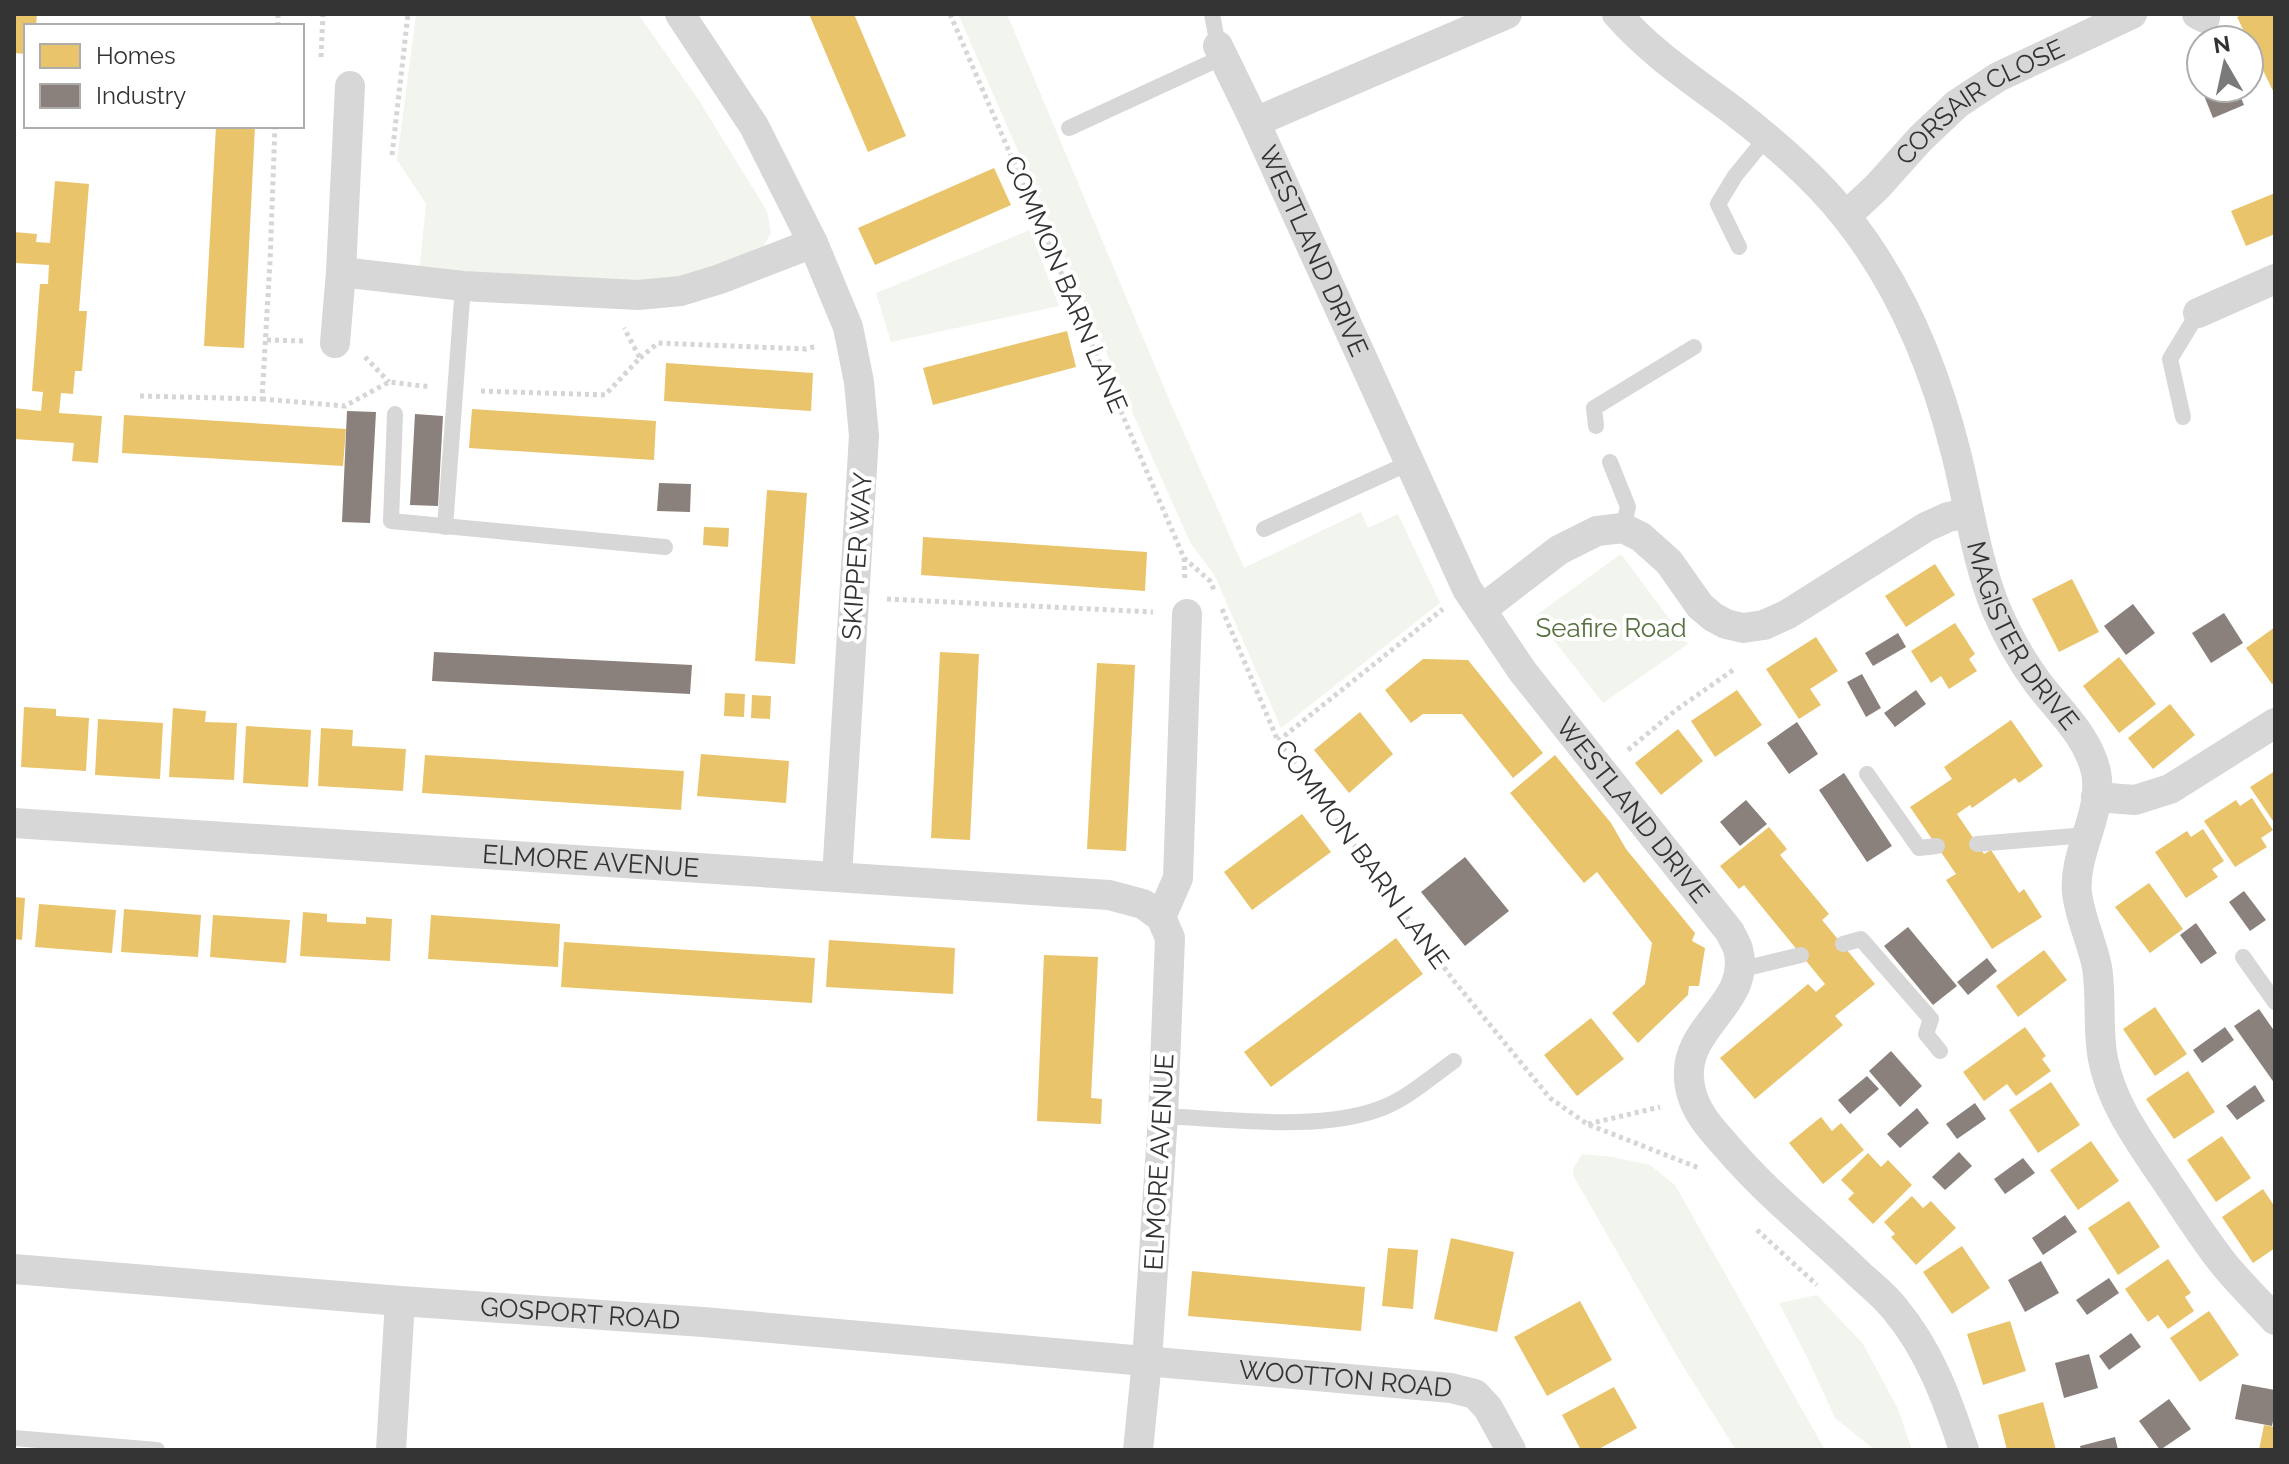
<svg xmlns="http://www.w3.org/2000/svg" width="2289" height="1464" font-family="Raleway,sans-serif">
<rect width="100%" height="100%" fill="#fff"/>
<!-- green -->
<g fill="#f1f5ed">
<path d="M416,14H638L698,99L767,211L771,233L759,253L682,283L419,273L426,204L397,160Z"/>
<path d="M958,14H1007L1171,404L1244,568L1361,512L1368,528L1398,514L1440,603L1281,728L1214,574L1191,544L1155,464Z"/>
<path d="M1030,230L1059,306L891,342L876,293Z"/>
<path d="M1621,554L1688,644L1603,703L1535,616Z"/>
<path d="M1582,1154L1613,1157L1650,1165L1675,1185L1825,1450H1736L1678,1358L1574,1177L1573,1169Z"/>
<path d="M1817,1295L1863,1344L1898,1409L1912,1450H1875L1835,1418L1810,1363L1779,1303Z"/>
</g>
<!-- homes -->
<g fill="#e9c46a">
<path d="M14,14H37L36,26H26V54L14,53Z"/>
<path d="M809,14H854L906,136L868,152Z"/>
<path d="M2244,14H2275V95L2237,17Z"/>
<path d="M216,126H255L244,348L204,346Z"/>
<path d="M994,168L1011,205L875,265L858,228Z"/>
<path d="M55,181L89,184L79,311H87L82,371H75L73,394L61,393L59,413L102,416L98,463L72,461L74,443L14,439V408L41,411L43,392L32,391L40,284H48L49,265L14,263V232L37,234L36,242L50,243Z"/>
<path d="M2275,193V234L2246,246L2231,211Z"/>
<path d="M1067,331L1076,367L933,405L923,368Z"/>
<path d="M666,363L813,373L811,411L664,401Z"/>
<path d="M472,409L656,421L654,460L469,448Z"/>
<path d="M124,415L346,429L343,466L122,453Z"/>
<path d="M767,490L807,493L795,664L755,661Z"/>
<path d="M704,527L729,528L728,547L703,545Z"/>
<path d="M923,537L1147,552L1145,591L921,575Z"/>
<path d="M1935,564L1955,595L1906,627L1885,596Z"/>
<path d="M2072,579L2099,632L2059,652L2032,599Z"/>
<path d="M1955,623L1975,654L1969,659L1977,671L1949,689L1941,676L1931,683L1911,651Z"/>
<path d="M2275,627V682L2272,684L2246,648Z"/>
<path d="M1816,637L1838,671L1810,689L1821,705L1799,719L1766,669Z"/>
<path d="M940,652L979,654L970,840L931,838Z"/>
<path d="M2119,657L2156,704L2119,733L2083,686Z"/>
<path d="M1423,659L1468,660L1543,753L1513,778L1462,714H1423L1411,723L1385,690Z"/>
<path d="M1097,663L1135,665L1126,851L1087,849Z"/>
<path d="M1737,690L1762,725L1715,757L1691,721Z"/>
<path d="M725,693L745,694L744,717L724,716Z"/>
<path d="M752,695L771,696L770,719L751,718Z"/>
<path d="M2170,704L2195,735L2153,769L2128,738Z"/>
<path d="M24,707L56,709V716L89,718L86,771L21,767Z"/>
<path d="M173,708L206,711L205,722L237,723L234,780L169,777Z"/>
<path d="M1360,712L1393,754L1349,793L1314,750Z"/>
<path d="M98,719L163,723L160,779L95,775Z"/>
<path d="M2011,720L2043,766L2019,783L2015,778L1972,808L1970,805L1957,814L1984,854L1991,850L2019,893L2024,889L2042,917L1992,949L1946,880L1956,874L1910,807L1952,779L1944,767Z"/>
<path d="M246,726L311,730L308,787L243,783Z"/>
<path d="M321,728L353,730L352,746L406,749L403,791L318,786Z"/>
<path d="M1678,729L1703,761L1661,795L1635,763Z"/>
<path d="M701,754L789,761L786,803L697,796Z"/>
<path d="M425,755L684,771L681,810L422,793Z"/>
<path d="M1555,755L1611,823L1626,849L1695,933L1692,941L1705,948L1699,986H1689L1688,995L1638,1043L1612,1013L1645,984L1652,943L1597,872L1584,883L1510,793Z"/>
<path d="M2275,771V824L2250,787Z"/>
<path d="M2252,798L2273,830L2261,838L2267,847L2235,867L2204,821L2236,800L2240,806Z"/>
<path d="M1302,814L1331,852L1252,910L1224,872Z"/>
<path d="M1769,827L1787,849L1780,855L1829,914L1822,920L1875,984L1835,1016L1843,1025L1755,1099L1720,1058L1808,984L1816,992L1825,984L1744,885L1739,889L1720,866Z"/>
<path d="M2203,829L2224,861L2212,869L2218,877L2186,898L2155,852L2187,831L2191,837Z"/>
<path d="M2149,883L2183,929L2150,953L2115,907Z"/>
<path d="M14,897L25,898L22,940L14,939Z"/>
<path d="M39,904L116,910L112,953L35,947Z"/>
<path d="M124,909L201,915L198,957L121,952Z"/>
<path d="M303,912L327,914V922L366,924V917L392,919L390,961L300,956Z"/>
<path d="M213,915L290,920L286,963L210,957Z"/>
<path d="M431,915L560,924L558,967L428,959Z"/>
<path d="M1396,938L1423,974L1271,1087L1244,1052Z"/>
<path d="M829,940L955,948L953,994L826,987Z"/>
<path d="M564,942L815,958L812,1003L561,987Z"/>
<path d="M2044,950L2067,980L2018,1017L1996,986Z"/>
<path d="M1044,955L1098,957L1091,1098L1102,1099L1101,1124L1037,1121Z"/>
<path d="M2155,1007L2187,1054L2155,1076L2123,1029Z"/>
<path d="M1591,1018L1624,1059L1577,1096L1544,1055Z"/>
<path d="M2025,1027L2046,1056L2042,1059L2051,1071L2016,1096L2007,1084L1984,1101L1963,1072Z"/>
<path d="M2188,1071L2215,1112L2174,1139L2146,1099Z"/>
<path d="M2051,1082L2080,1125L2038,1153L2009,1110Z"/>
<path d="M1821,1117L1832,1131L1841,1123L1864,1150L1823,1184L1789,1143Z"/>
<path d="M2222,1136L2251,1178L2216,1202L2187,1160Z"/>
<path d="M2091,1141L2119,1181L2078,1210L2050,1170Z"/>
<path d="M1868,1153L1881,1167L1888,1160L1912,1185L1873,1224L1848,1199L1854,1193L1841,1180Z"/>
<path d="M2263,1189L2275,1207V1248L2253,1263L2222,1217Z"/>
<path d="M1912,1196L1923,1208L1931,1201L1956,1228L1916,1265L1891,1237L1895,1234L1884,1222Z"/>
<path d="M2129,1201L2160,1247L2118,1275L2088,1228Z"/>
<path d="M1451,1238L1514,1252L1497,1332L1434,1319Z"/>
<path d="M1962,1246L1990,1288L1952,1314L1923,1272Z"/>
<path d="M1388,1248L1418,1250L1413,1309L1382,1306Z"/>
<path d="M2168,1259L2191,1293L2185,1297L2194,1311L2168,1329L2158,1315L2148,1322L2125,1289Z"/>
<path d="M1192,1271L1365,1287L1361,1331L1188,1316Z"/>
<path d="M1580,1301L1612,1360L1547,1396L1514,1337Z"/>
<path d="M2209,1311L2239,1355L2200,1382L2170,1338Z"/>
<path d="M2010,1321L2026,1371L1983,1385L1967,1334Z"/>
<path d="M1614,1387L1637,1428L1597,1450H1581L1562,1415Z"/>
<path d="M2043,1402L2056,1450H2007L1998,1415Z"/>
<path d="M2264,1425L2275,1427V1450H2259Z"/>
</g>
<!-- industry -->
<g fill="#8a817c">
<path d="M2201,88H2237L2244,105L2213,118Z"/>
<path d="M347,411L376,412L370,523L342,522Z"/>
<path d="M415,414L443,416L438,506L410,505Z"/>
<path d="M659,483L691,484L690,512L657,511Z"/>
<path d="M2133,604L2155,633L2126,655L2104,626Z"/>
<path d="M2224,613L2243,643L2211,663L2192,633Z"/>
<path d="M1898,633L1906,647L1873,666L1865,653Z"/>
<path d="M434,652L692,665L690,694L432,681Z"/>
<path d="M1862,674L1881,708L1866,717L1847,682Z"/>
<path d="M1916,690L1926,704L1895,727L1884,713Z"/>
<path d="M1797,722L1818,754L1789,774L1767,743Z"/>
<path d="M1844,773L1892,846L1867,862L1819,790Z"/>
<path d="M1746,800L1767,824L1740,846L1720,822Z"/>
<path d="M1465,857L1509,911L1465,946L1421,892Z"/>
<path d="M2244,891L2266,920L2250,931L2229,902Z"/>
<path d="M2196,923L2217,953L2201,964L2180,935Z"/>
<path d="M1908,927L1957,986L1933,1005L1884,946Z"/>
<path d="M1987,958L1997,971L1968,995L1957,982Z"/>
<path d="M2259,1009L2275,1032V1084L2234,1026Z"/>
<path d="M2225,1027L2234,1040L2202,1063L2193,1050Z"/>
<path d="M1891,1051L1922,1086L1900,1107L1869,1071Z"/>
<path d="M1867,1076L1879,1089L1850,1114L1838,1100Z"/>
<path d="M2255,1085L2265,1101L2237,1120L2226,1106Z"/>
<path d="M1975,1103L1986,1119L1957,1139L1946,1124Z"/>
<path d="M1917,1108L1929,1123L1900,1148L1887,1134Z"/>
<path d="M1959,1152L1972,1166L1945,1190L1932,1177Z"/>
<path d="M2023,1158L2035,1173L2005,1194L1994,1179Z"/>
<path d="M2065,1215L2077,1232L2043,1255L2032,1238Z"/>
<path d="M2041,1261L2059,1293L2025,1312L2008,1280Z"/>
<path d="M2109,1278L2119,1293L2087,1315L2076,1300Z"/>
<path d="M2131,1333L2141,1347L2109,1370L2099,1356Z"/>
<path d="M2089,1354L2098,1388L2064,1398L2055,1363Z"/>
<path d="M2242,1384L2275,1390V1411L2272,1426L2235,1419Z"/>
<path d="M2169,1399L2191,1429L2160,1450L2139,1421Z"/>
<path d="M2115,1437L2118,1450H2081L2080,1446Z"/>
</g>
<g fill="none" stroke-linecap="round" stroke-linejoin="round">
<!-- path -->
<g stroke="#d6d6d6" stroke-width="5" stroke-dasharray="4 4" stroke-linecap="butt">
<path d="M950,14L1184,558L1210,581L1215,592"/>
<path d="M278,26V14"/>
<path d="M321,57L323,14"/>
<path d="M392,155L408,14"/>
<path d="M267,340L305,341"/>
<path d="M365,357L389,382"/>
<path d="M640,358L658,343L806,349L817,346"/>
<path d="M481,391L605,395L640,358L624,328"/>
<path d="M140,396L262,399L270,262L275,126"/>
<path d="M262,399L345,406L389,382L431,387"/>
<path d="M1184,558L1185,582"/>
<path d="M887,599L1153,612"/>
<path d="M1222,609L1278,741L1454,981L1550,1098L1587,1124L1699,1168"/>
<path d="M1278,741L1443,609"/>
<path d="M1628,750L1676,710L1736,668"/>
<path d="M1588,1124L1660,1107"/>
<path d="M1757,1230L1817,1285"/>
</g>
<!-- service -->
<g stroke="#d7d7d7" stroke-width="16">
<path d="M1212,14L1218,46"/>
<path d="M1069,128L1223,57"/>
<path d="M1739,247L1718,204L1735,176L1766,138"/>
<path d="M395,414L391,521L665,547"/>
<path d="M2183,417L2170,359L2198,313"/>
<path d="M1596,426L1594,408L1694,347"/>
<path d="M1610,462L1628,507L1623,528"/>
<path d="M445,527L463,286"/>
<path d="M1264,529L1409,463"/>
<path d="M1867,774L1919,848L1937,846"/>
<path d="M1977,844L2087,835"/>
<path d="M1843,944L1861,939L1931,1019L1926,1034L1940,1051"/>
<path d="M2243,957L2275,1002"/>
<path d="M1739,970L1801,955"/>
<path d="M1163,1116C1229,1119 1321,1132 1382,1108C1408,1098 1431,1077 1454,1061"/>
<path d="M14,1438L157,1450"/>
</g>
<!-- minor -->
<g stroke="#d7d7d7" stroke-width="30">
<path d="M680,14L754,126L813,243L848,327L859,382L864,436L837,877"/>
<path id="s1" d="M1617,14C1651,53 1694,81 1735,112C1775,143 1816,178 1847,218C1901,286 1935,369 1956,453C1969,505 1976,560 1996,609C2007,635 2021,660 2038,683C2059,711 2088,736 2096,772C2104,813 2073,852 2077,893C2080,918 2092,942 2097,967C2102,998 2097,1029 2103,1059C2111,1102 2138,1139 2162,1175C2182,1204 2201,1235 2223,1263C2239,1283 2258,1301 2275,1320"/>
<path d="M2197,14L2205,18"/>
<path id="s2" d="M1218,46L1255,122L1467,589L1523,672L1730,932C1732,937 1736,943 1738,949C1754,1009 1669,1029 1693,1098C1700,1118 1715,1133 1728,1148C1768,1195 1816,1232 1860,1275C1872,1286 1885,1296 1895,1309C1930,1351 1947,1399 1964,1450"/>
<path d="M1255,122L1507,14"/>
<path id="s3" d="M1846,216L1877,187L1920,139L1957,104L1998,77L2132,14"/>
<path d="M341,272L463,286L638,295L681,291L720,279L813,243"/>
<path d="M2198,313L2275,279"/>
<path d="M335,343L341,272L350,86"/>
<path d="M1481,610L1559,550L1597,531L1623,528L1641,537L1669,562L1700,606L1713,617L1726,624L1743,628L1764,625L1788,614L1926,527L1948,517L1969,513"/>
<path d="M2096,797L2135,800L2170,789L2275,723"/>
<path id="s4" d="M14,823L1109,895L1143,904L1161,917L1170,938L1163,1116L1147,1361L1138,1450"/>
<path d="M1161,917L1178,878L1187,614"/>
<path id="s5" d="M14,1269L400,1301L703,1322L1451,1388L1475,1394L1488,1408L1511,1450"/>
<path d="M391,1450L400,1301"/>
</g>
</g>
<g text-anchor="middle" stroke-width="8" stroke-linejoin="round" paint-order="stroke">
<!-- street labels -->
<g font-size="26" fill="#333" stroke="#fff">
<text dy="9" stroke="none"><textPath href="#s3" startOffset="178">CORSAIR CLOSE</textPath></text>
<text dy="9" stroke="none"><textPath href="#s2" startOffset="226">WESTLAND DRIVE</textPath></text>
<text transform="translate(1066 284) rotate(67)" y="9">COMMON BARN LANE</text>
<text transform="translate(857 556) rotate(-86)" y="9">SKIPPER WAY</text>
<text dy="9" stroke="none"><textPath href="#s1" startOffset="766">MAGISTER DRIVE</textPath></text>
<text dy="9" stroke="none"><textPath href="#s2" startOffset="874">WESTLAND DRIVE</textPath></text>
<text transform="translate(1362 854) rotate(54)" y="9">COMMON BARN LANE</text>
<text dy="9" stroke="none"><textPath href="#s4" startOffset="578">ELMORE AVENUE</textPath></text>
<text transform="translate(1159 1162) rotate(-87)" y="9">ELMORE AVENUE</text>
<text dy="9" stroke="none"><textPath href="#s5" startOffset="568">GOSPORT ROAD</textPath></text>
<text dy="9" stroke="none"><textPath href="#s5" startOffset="1336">WOOTTON ROAD</textPath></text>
</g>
<!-- park labels -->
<g font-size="26" fill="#56703f" stroke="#fff">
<text x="1611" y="637">Seafire Road</text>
</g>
</g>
<!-- border -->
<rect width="2289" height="1464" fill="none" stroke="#333333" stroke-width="32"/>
<!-- legend -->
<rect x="24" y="24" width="280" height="104" fill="#ffffff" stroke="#adadad" stroke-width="2"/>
<rect x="40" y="44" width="40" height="24" fill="#e9c46a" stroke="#adadad" stroke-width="2"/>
<text x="96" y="64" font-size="24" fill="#333333">Homes</text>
<rect x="40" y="84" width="40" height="24" fill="#8a817c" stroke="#adadad" stroke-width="2"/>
<text x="96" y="104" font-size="24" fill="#333333">Industry</text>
<!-- north arrow -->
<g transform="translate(2225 64) rotate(351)"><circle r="38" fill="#ffffff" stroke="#adadad" stroke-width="2"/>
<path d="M0-6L14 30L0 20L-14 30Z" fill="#7a7a7a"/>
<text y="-12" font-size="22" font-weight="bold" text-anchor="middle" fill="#333333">N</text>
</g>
</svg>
